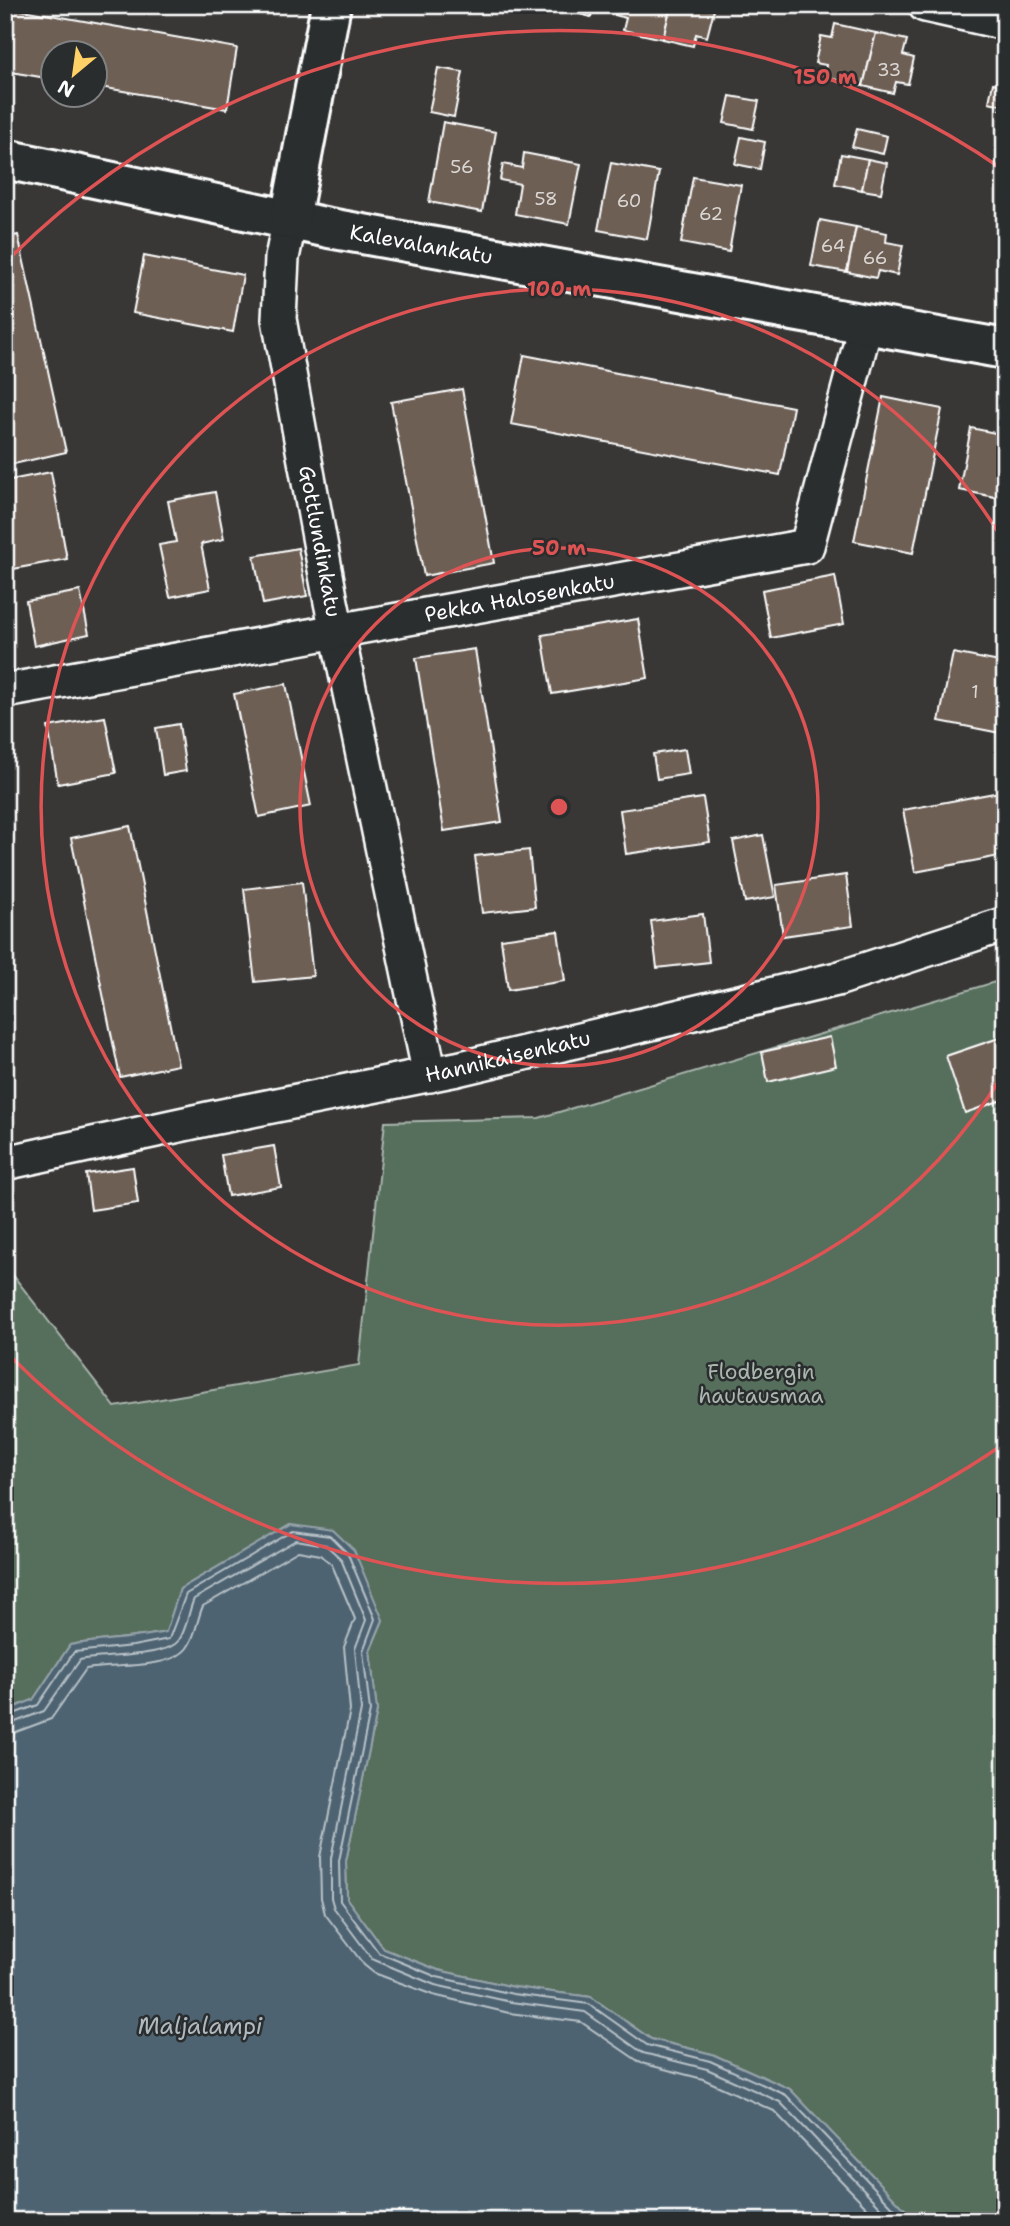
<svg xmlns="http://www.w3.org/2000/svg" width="1010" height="2226" font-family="'Shantell Sans',sans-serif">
<rect width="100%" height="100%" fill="#383736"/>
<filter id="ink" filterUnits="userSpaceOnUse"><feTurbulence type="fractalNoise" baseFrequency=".0143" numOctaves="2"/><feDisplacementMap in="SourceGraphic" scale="14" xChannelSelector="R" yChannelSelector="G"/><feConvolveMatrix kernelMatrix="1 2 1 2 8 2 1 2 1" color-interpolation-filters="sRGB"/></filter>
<g filter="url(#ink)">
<!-- green -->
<path fill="#566e5c" stroke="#aab6ae" stroke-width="2" d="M1005,979V2221H916L790,2089L712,2054L651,2039L591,1997L514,1987L438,1970L384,1949L347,1899L346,1861L377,1711L370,1651L383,1620L291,1524L180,1589L166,1632C134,1639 102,1639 70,1645L33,1700L5,1711V1265L115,1407L359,1365L385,1122L539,1118Z"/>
<!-- water -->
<path fill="#4e6472" stroke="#95a2aa" stroke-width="2" d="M291,1524L333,1530L354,1550L383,1620L370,1651L377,1711L346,1861L347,1899L384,1949L438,1970L514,1987L591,1997L651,2039L712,2054L790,2089L916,2221H5V1711L33,1700L70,1645C102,1639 134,1639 166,1632L180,1589Z"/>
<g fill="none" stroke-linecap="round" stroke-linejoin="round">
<!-- shore -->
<g stroke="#b8c1c7" stroke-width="2">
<path d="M5,1717L38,1705L74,1652L133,1646L169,1639L186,1594L293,1531L330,1536L348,1554L375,1619L363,1651L370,1711L339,1861L340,1901L379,1953L437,1977L513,1994L589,2004L647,2045L710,2061L786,2095L906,2221"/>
<path d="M5,1726L44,1711L80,1660C101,1655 167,1658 179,1640C187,1629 188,1612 194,1599L296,1540L326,1545L341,1559L366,1620L355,1649L361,1710L331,1858V1898L334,1908L372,1959L435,1985L511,2002L585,2012L643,2053L707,2069L780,2102L894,2221"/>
<path d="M5,1736L51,1719L86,1669C112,1664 170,1670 187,1648C196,1636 197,1619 203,1606L298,1551L321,1555L332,1565L355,1619L344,1647L350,1710L320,1857L321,1898L325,1914L364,1965L374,1973L433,1995L509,2013L581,2022L641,2063L703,2079L774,2111L880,2221"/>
</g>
</g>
<!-- building -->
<g fill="#6e5f54" stroke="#fff" stroke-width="2">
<path d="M489,5H523L521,13Z"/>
<path d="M546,5H594L591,17Z"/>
<path d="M617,5H671L663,39L623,30L626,18L615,15Z"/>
<path d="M671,5H704L703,8L714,10L707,37L696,34L693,46L663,39Z"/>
<path d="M5,7L237,48L227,109L94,86V52H52V79L5,71Z"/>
<path d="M835,24L876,33L863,86L824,77L826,65L815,63L821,36L832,38Z"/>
<path d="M876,33L907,40L903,55L914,58L908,84L896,82L893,93L863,86Z"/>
<path d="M438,68L463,72L454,117L429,112Z"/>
<path d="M993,83L1005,86V110L1000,109L1001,105L989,102Z"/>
<path d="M730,96L759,101L753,129L724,123Z"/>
<path d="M443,122L496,132L482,212L429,202Z"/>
<path d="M857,129L887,136L883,154L852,147Z"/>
<path d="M741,137L765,142L760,169L735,164Z"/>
<path d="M524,153L581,164L569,224L515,214L520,184L500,180L503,164L522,168Z"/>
<path d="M841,154L868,159L862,190L835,184Z"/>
<path d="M868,159L887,163L881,193L862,190Z"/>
<path d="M611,163L659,172L647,239L598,230Z"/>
<path d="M693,177L741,185L729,252L681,243Z"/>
<path d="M820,220L856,227L847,272L811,266Z"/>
<path d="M856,227L887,233L886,242L903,245L897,275L878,271L876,278L847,272Z"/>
<path d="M18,235L66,452L5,466V238Z"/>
<path d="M144,256L243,275L233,332L133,313Z"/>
<path d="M1005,262V305L997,304Z"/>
<path d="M524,355L793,407L780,475L511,424Z"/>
<path d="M462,389L494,563L424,576L391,402Z"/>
<path d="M883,397L942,409L913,553L854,541Z"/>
<path d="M971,428L1005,435V499L959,490Z"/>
<path d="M51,472L67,559L13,569L5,527V481Z"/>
<path d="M215,492L224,539L201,544L210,589L170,597L159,545L176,542L168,501Z"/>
<path d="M298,548L307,596L263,604L254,556Z"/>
<path d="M835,576L844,624L771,638L762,590Z"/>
<path d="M80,591L89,634L34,646L26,601Z"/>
<path d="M638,619L648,678L552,694L542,635Z"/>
<path d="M475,649L502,822L444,831L416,658Z"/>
<path d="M953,653L1005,663V734L939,721Z"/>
<path d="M286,684L311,806L259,817L234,694Z"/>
<path d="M105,717L116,773L58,784L48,727Z"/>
<path d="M179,724L186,771L163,775L156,728Z"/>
<path d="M685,749L689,774L657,779L653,754Z"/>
<path d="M1005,791V855L915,872L903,810Z"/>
<path d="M703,798L710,842L626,854L620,810Z"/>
<path d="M130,826L178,1065L120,1077L71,838Z"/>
<path d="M763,835L775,897L745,902L733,841Z"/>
<path d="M529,850L535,907L482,913L475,856Z"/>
<path d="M846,875L853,926L783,936L776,885Z"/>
<path d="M302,882L313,976L255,982L244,889Z"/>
<path d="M703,914L709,962L657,968L651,921Z"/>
<path d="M558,931L565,981L508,990L501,939Z"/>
<path d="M1005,1036V1099L965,1113L946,1056Z"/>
<path d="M830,1037L836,1066L768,1082L762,1052Z"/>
<path d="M274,1146L281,1187L228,1196L221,1155Z"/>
<path d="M133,1167L138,1203L91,1210L86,1174Z"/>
</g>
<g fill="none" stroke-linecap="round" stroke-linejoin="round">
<!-- street casing -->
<g stroke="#fff" stroke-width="38">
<g id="street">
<path d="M925,5L1005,23"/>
<path id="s1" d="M290,219L282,258L279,319L331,602L430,1075"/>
<path id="s2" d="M5,691L807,546L866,323"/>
<path id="s3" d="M5,1163L212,1118L457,1069L837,979L1005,924"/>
</g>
</g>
<!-- secondary casing -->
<g stroke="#fff" stroke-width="44">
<g id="secondary">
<path id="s4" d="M5,159L329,228L1005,349"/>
<path d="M290,219L331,5"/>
</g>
</g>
<!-- street -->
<use href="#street" stroke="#2a2d2e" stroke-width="33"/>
<!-- secondary -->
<use href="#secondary" stroke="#2a2d2e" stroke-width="38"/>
</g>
</g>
<!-- distance rings -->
<g fill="none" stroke="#de5353" stroke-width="3.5">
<circle cx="559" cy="807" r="259"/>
<path d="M1003 1074A518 518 0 1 1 1003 540"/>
<path d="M1005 1443A777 777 0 0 1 10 1356M10 258A777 777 0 0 1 1005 171"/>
</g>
<g text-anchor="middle" stroke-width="5" stroke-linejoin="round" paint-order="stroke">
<!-- number labels -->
<g font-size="18" fill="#dbd7d4">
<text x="889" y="76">33</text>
<text x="462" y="173">56</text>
<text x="546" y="205">58</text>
<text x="629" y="207">60</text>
<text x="711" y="220">62</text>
<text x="833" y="252">64</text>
<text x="875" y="264">66</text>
<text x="975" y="698">1</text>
</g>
<!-- street labels -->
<g font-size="21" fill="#fff" stroke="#2a2d2e">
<text dy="7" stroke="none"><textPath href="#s4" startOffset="425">Kalevalankatu</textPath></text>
<text dy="7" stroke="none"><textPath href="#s1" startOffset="327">Gottlundinkatu</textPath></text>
<text dy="7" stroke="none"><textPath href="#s2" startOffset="523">Pekka Halosenkatu</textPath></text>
<text dy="7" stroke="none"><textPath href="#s3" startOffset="514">Hannikaisenkatu</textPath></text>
</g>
<!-- park labels -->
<g font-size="21" fill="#aab6ae" stroke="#2a2d2e">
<text x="761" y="1379">Flodbergin<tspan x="761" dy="24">hautausmaa</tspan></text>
</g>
<!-- water labels -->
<g font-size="23" font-style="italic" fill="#afb9c0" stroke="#2a2d2e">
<text x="200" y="2034">Maljalampi</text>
</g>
</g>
<circle cx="559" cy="807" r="10" fill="#de5353" stroke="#2a2d2e" stroke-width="3.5"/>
<g font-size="21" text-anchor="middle" font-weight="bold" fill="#de5353" stroke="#2a2d2e" stroke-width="5" stroke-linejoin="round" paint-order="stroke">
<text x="825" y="84">150 m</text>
<text x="559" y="296">100 m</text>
<text x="559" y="555">50 m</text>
</g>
<!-- margin -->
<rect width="1010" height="2226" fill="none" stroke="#2a2d2e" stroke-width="28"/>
<rect x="14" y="14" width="982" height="2198" fill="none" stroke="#fff" stroke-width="2.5" filter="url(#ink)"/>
<!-- north arrow -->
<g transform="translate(74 74) rotate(209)"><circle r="33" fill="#2a2d2e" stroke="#7f8182" stroke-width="2"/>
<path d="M0-5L12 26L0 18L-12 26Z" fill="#ffd166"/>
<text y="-10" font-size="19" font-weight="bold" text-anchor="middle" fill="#ffffff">N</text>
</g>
</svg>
